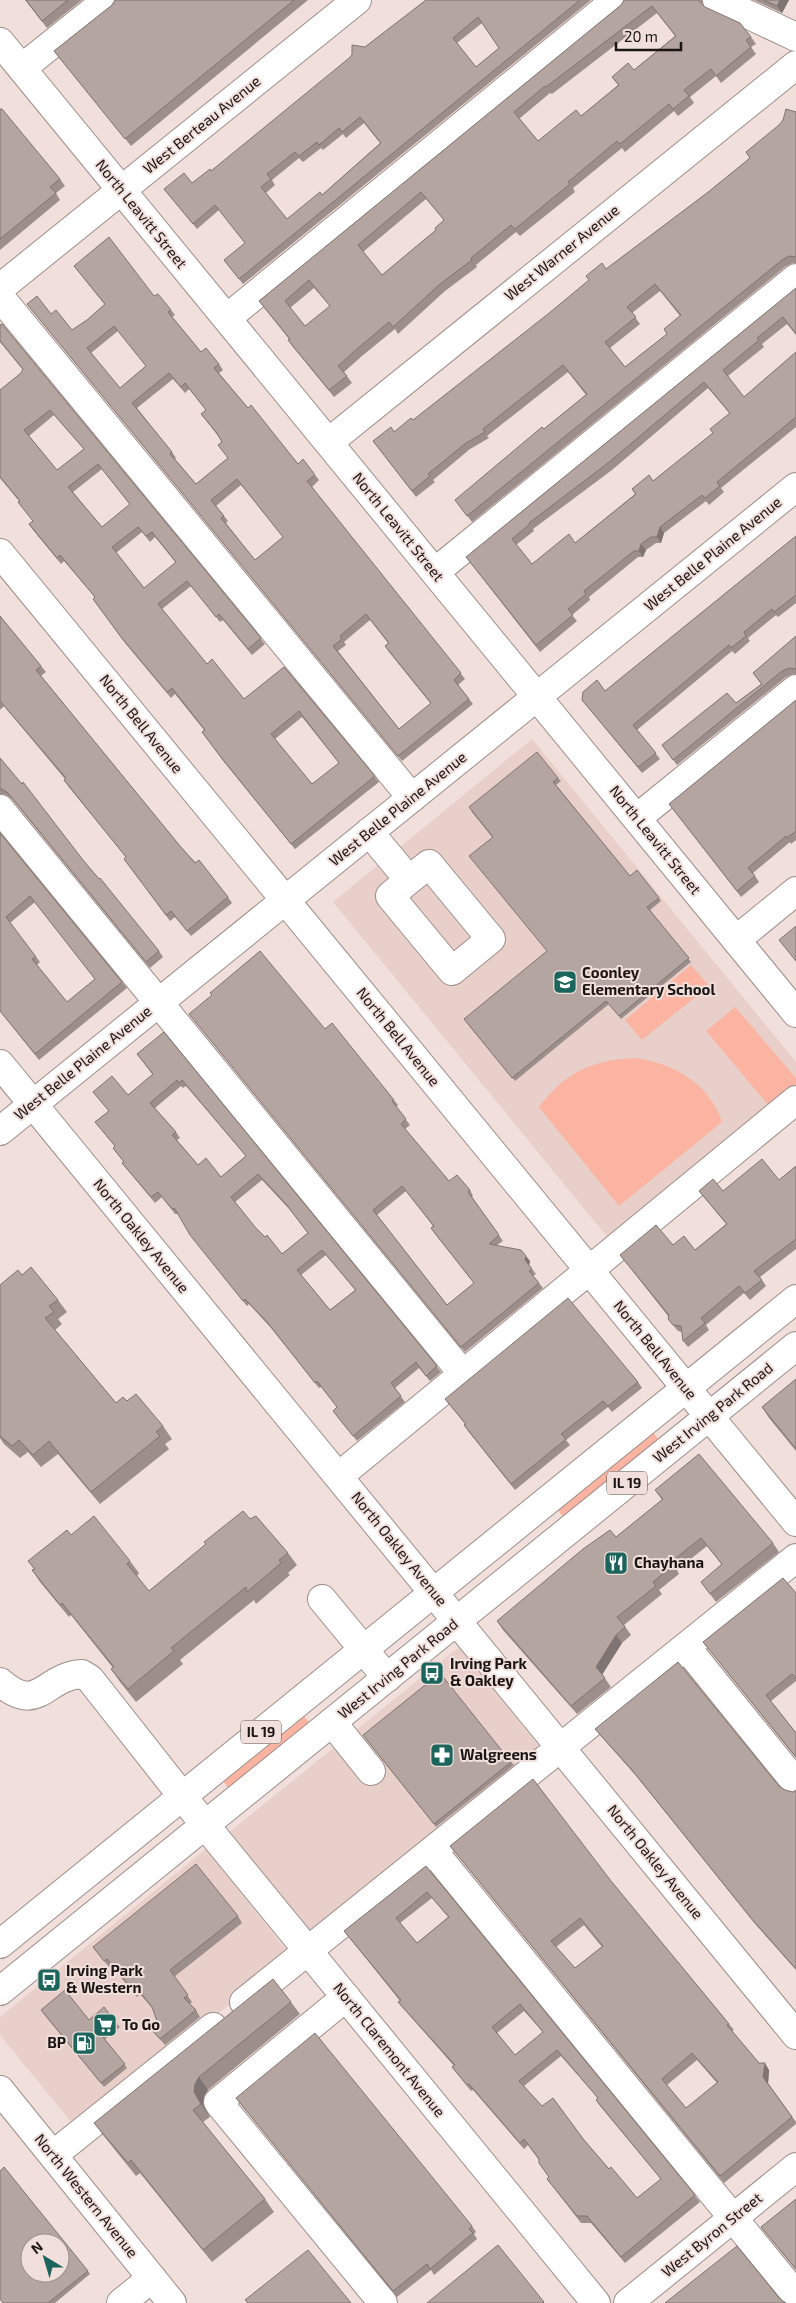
<svg xmlns="http://www.w3.org/2000/svg" width="796" height="2303" font-family="'Exo 2',sans-serif">
<rect width="100%" height="100%" fill="#f1dfdb"/>
<!-- built -->
<g fill="#e9cfc9">
<path d="M532,739L796,1062V1092L609,1239L333,902Z"/>
<path d="M459,1647L542,1750L312,1936L228,1833Z"/>
<path d="M206,1849L290,1955L77,2129L0,2035V2017Z"/>
</g>
<!-- green -->
<g fill="#fbb4a2">
<path d="M691,965L709,986L642,1040L625,1020Z"/>
<path d="M735,1007L796,1078V1087L770,1107L706,1031Z"/>
<path d="M636,1058C674,1064 709,1083 722,1122L619,1206L539,1107C565,1072 592,1060 636,1058Z"/>
<path d="M652,1431L660,1441L564,1518L557,1509Z"/>
<path d="M303,1715L309,1722L288,1742L230,1790L222,1780Z"/>
</g>
<g fill="none" stroke-linecap="round" stroke-linejoin="round">
<!-- minor casing -->
<g stroke="#9d8e8a" stroke-width="30">
<g id="minor">
<path d="M717,0L796,37"/>
<path d="M0,42L796,1013"/>
<path d="M22,68L107,0"/>
<path d="M0,288L357,0"/>
<path d="M0,297L412,798"/>
<path d="M227,318L616,0"/>
<path d="M329,442L796,65"/>
<path d="M0,553L796,1522"/>
<path d="M435,572L796,278"/>
<path d="M0,809L463,1374"/>
<path d="M637,818L796,689"/>
<path d="M369,832L409,880L390,896L452,971L491,939L429,864L409,880"/>
<path d="M736,940L796,891"/>
<path d="M0,1064L796,2035"/>
<path d="M0,1131L796,487"/>
<path d="M339,1476L796,1100"/>
<path d="M322,1599L387,1678"/>
<path d="M686,1647L796,1783"/>
<path d="M0,1682C39,1716 44,1676 82,1674L90,1679L205,1825L596,2303"/>
<path d="M332,1722L371,1771"/>
<path d="M433,1851L796,2295"/>
<path d="M346,1997L218,2102L383,2303"/>
<path d="M244,2002L796,1558"/>
<path d="M53,2155L213,2027"/>
<path d="M121,2303L152,2278"/>
<path d="M628,2303L796,2167"/>
</g>
</g>
<!-- major casing -->
<g stroke="#9d8e8a" stroke-width="30">
<g id="major">
<path d="M0,1944L796,1299"/>
<path d="M0,1991L796,1346"/>
<path d="M0,2090L172,2303"/>
</g>
</g>
<!-- minor -->
<use href="#minor" stroke="#fff" stroke-width="28"/>
<!-- major -->
<use href="#major" stroke="#fff" stroke-width="28"/>
</g>
<!-- wall -->
<g fill="#9c8e8a" fill-rule="evenodd">
<path d="M25,0H82L47,28Z"/>
<path d="M115,0H308L131,146L54,51L112,5Z"/>
<path d="M426,0H591L243,284L224,260L245,243L219,210L197,229L164,189L192,183L211,171L365,47ZM482,23L499,48L476,67L457,43ZM364,123L380,143L322,195L287,219L266,193L275,185L272,180L299,158L303,162L321,148L323,150L343,134L346,138Z"/>
<path d="M702,0V4L705,7L751,37L756,44L751,47L756,54L721,83L716,76L690,97L694,103L678,116L674,111L625,152L622,148L573,188L575,192L520,236L516,232L476,265L477,267L445,291L398,334L395,329L362,356L344,372L352,383L334,397L293,347L288,340L289,339L259,301L621,5ZM657,13L675,36L634,70L612,77L618,85L581,116L538,141L519,119L550,93L552,94ZM426,199L444,220L436,230L382,275L363,252ZM314,288L330,306L305,326L290,308Z"/>
<path d="M754,0H789L782,13Z"/>
<path d="M0,109L60,179L65,186L56,193L60,200L0,250Z"/>
<path d="M796,112V263H793L786,266L472,522L455,500L586,395L568,372L487,436L489,438L470,449L433,480L435,482L416,497L373,441L394,432L413,420L606,269L707,193L750,158L746,152ZM660,291L680,316L667,334L625,367L610,348L640,324L632,313Z"/>
<path d="M74,266L154,296L171,310L175,315L172,317L201,352L219,364L223,370L219,373L248,408L298,464L315,475L319,480L312,487L465,679L458,685L473,704L402,761L27,304L51,314L72,330L87,320L105,305ZM118,331L146,366L120,388L91,353ZM173,379L185,393L189,389L206,410L201,414L218,436L222,442L228,458L196,484L175,459L176,458L172,452L137,408ZM241,485L283,537L255,560L226,523L228,521L216,506ZM370,620L388,643L385,646L389,652L431,704L399,729L338,651L346,645L344,642Z"/>
<path d="M796,288V335L787,324L762,344L764,347L728,376L744,397L796,352V427L721,488L724,492L709,505L706,501L664,533L661,543H656L646,550L643,557H638L589,597L590,600L572,615L577,621L540,652L466,557ZM708,388L730,414L713,433L653,481L632,489L635,494L575,543L532,564L516,545L534,531L533,529L612,470Z"/>
<path d="M0,325L265,644L252,655L223,620L220,622L191,586L162,609L207,664L244,699L284,667L379,782L295,849L224,762L202,732L204,730L175,694L171,698L125,643L93,599L95,597L64,561L61,564L33,530L29,524L33,521L18,502L19,501L0,478V390L21,373L23,370L0,342ZM54,415L84,449L57,470L29,436ZM102,469L130,505L102,527L73,492ZM142,532L150,542L155,537L176,563L144,588L116,553ZM302,717L339,763L312,784L275,739Z"/>
<path d="M796,536V603L778,617L776,615L748,638L750,641L735,654L732,651L637,730L660,759L642,773L582,700L605,691Z"/>
<path d="M0,616L46,672L41,676L180,846L228,897L232,903L191,936L175,917L170,921L124,859L126,857L68,786L64,780L65,779L4,706L0,710Z"/>
<path d="M796,636V674H793L786,677L677,765L662,745L736,703L761,684L753,673Z"/>
<path d="M796,700V840L791,844L790,842L753,873L759,882L741,897L669,804Z"/>
<path d="M0,758L83,860L159,951L163,957L150,968L12,799L6,795L0,794Z"/>
<path d="M558,778L561,781L556,785L630,876L659,898L661,901L650,910L691,962L621,1019L609,1004L515,1081L466,1022L547,951L492,837L471,811Z"/>
<path d="M0,833L127,988L39,1060L0,1011ZM35,902L95,979L67,1002L37,965L40,962L10,923Z"/>
<path d="M189,1014L325,1029L394,1100L398,1105L396,1107L410,1125L405,1129L449,1181L470,1190L473,1196L472,1197L503,1241L497,1245L530,1261L529,1265L536,1274L533,1276L543,1288L465,1352ZM406,1191L433,1226L431,1228L435,1234L474,1283L447,1305L377,1215Z"/>
<path d="M164,1032L441,1372L430,1381L419,1368L395,1388L405,1402L357,1441L337,1416V1407L321,1387L319,1388L271,1328L249,1304L247,1306L194,1240L178,1214H175L162,1197L155,1203L126,1168L122,1163L124,1162L113,1148L115,1146L95,1122L109,1111L93,1092L128,1095L153,1075L137,1054ZM181,1086L183,1088L186,1086L246,1156L221,1177L198,1165L177,1140L180,1138L176,1132L155,1108ZM262,1180L290,1210L308,1233L282,1254L255,1227L235,1202ZM326,1255L355,1290L330,1310L301,1275Z"/>
<path d="M796,1166V1249L760,1277L766,1286L750,1300L744,1293L706,1325L709,1330L688,1347L683,1341L682,1332L678,1331L668,1319V1316L620,1255L673,1245L695,1250L726,1224L699,1191H723L779,1180Z"/>
<path d="M22,1275L58,1300L67,1312L58,1319L62,1324L55,1330L116,1403L127,1401L163,1426L172,1439L165,1444L169,1449L100,1504L58,1454L41,1467L28,1452L20,1458L4,1444L0,1438V1285Z"/>
<path d="M796,1379V1451L769,1418L762,1407Z"/>
<path d="M638,1382L642,1388L612,1412L608,1407L566,1440L570,1445L515,1490L468,1431L464,1425L465,1424L445,1399Z"/>
<path d="M655,1490L773,1543L779,1552L716,1602L701,1582L722,1565L707,1546L677,1570L679,1574L659,1590L662,1594L624,1625L631,1635L622,1643L602,1674L611,1687L577,1714L503,1630L497,1621L616,1537L662,1500Z"/>
<path d="M250,1519L288,1553L297,1565L288,1573L290,1575L256,1604L254,1600L180,1660L183,1664L136,1702L120,1682L111,1669L113,1668L71,1615L69,1617L40,1582L32,1570L34,1569L28,1561L71,1535L130,1561L139,1573L137,1576L149,1591L206,1545L204,1542Z"/>
<path d="M796,1593V1681L771,1701L796,1733V1758L703,1642Z"/>
<path d="M595,1729L779,1786L785,1790L793,1792L796,1790V1970L756,1925L637,1777L600,1735Z"/>
<path d="M365,1738L511,1762L514,1765L436,1827Z"/>
<path d="M450,1846L611,1881L729,2024L734,2030L732,2031L759,2063L769,2070L768,2083L796,2122V2124L724,2183ZM584,1925L602,1947L575,1968L556,1947ZM697,2060L717,2083L686,2108L667,2085Z"/>
<path d="M426,1866L700,2202L625,2263L591,2223H581L547,2179L549,2177L539,2163V2160L528,2145L524,2149L473,2090L471,2091L452,2067L454,2066L403,2008L398,2002L400,2001L344,1931ZM432,1898L448,1917L417,1943L400,1923ZM524,2011L543,2032L515,2055L497,2033ZM561,2056L598,2098L596,2100L600,2106L661,2179L637,2198L609,2169L584,2140L542,2106L524,2086Z"/>
<path d="M238,1916L242,1923L174,1977L192,2002L190,2004L196,2010L200,2017L165,2045L150,2028L157,2021L153,2009L140,1994L137,1997L111,1965L109,1967L93,1947Z"/>
<path d="M291,2002L300,2014L208,2090L204,2096L203,2104L210,2117L203,2122L265,2199L274,2212L212,2262L140,2173L136,2176L103,2135L94,2123Z"/>
<path d="M43,2013L117,2024L120,2027L105,2039L127,2068L104,2087Z"/>
<path d="M236,2098L472,2226L476,2232L474,2234L477,2239L434,2275L431,2270L397,2297Z"/>
<path d="M796,2199V2270L761,2227Z"/>
<path d="M88,2271L90,2274L55,2303H3Z"/>
</g>
<!-- shaded-wall -->
<g fill="#7f7471">
<path d="M780,0H789L782,13L777,6Z"/>
<path d="M660,527L664,533L661,543L657,537Z"/>
<path d="M641,544L646,550L643,557L639,551Z"/>
<path d="M526,1256L530,1261L529,1266L525,1260Z"/>
<path d="M616,1635L622,1643L602,1675L596,1667Z"/>
<path d="M765,2063L769,2070L768,2084L763,2077Z"/>
<path d="M199,2077L208,2090L204,2096L203,2104L210,2117L201,2104L194,2092L195,2084Z"/>
</g>
<!-- building -->
<g fill="#b5a5a1" stroke="#7f7471" fill-rule="evenodd">
<path d="M26,0H68L42,21Z"/>
<path d="M115,0H294L125,139L54,51L112,5Z"/>
<path d="M426,0H580L239,279L224,260L245,243L215,205L193,224L164,189L184,173L192,183L210,169L211,171L348,59L352,55V45L365,47ZM478,17L499,48L476,67L453,38ZM360,117L381,143L322,195L320,192L287,219L261,187L271,179L267,174L295,152L299,156L317,142L319,145L339,128L342,132Z"/>
<path d="M624,0H698L705,7L740,23L751,37L746,40L751,47L716,76L711,69L684,90L689,96L673,109L669,104L620,144L617,141L568,182L570,184L515,229L511,225L471,258L472,260L440,284L393,327L389,322L357,349L338,366L347,376L329,390L288,340L290,339L259,301L621,5ZM652,6L676,36L634,70L628,63L612,77L619,85L581,116L576,110L538,141L514,112L545,86L546,87ZM421,192L444,220L435,228L436,230L382,275L358,245ZM309,280L330,306L305,326L285,301Z"/>
<path d="M764,0H780L777,6Z"/>
<path d="M0,109H2L60,179L50,187L56,193L0,239Z"/>
<path d="M786,109L796,112V257L789,256L782,260L467,516L455,500L542,427L544,429L587,394L563,365L483,429L485,432L466,443L428,474L430,476L412,491L373,441L391,427L394,432L411,418L413,420L548,314L589,280L586,276L602,263L606,269L707,193L750,158L746,152L779,125L783,120ZM655,284L681,315L664,329L667,334L625,367L605,342L636,317L627,307Z"/>
<path d="M109,237L154,296L158,294L171,310L168,312L201,352L206,348L219,364L214,368L248,408L251,405L298,464L303,459L315,475L307,481L461,673L454,680L469,699L398,756L27,304L37,296L51,314L56,310L72,330L87,320L105,304L74,266ZM114,326L146,366L120,388L87,348ZM169,373L181,387L185,383L206,410L201,414L217,433L222,442L218,445L228,458L196,484L170,454L172,452L132,403ZM237,479L283,537L255,560L221,518L224,516L211,500ZM366,614L389,643L385,646L431,703L399,729L333,646L342,639L340,636Z"/>
<path d="M796,288V334L783,317L757,338L759,340L723,370L744,397L796,352V417L717,482L720,486L705,498L702,495L660,527L657,537H651L641,544L639,551H634L584,591L586,594L568,609L573,615L536,645L466,557ZM704,382L730,413L710,429L713,433L653,481L649,475L632,489L636,494L575,543L569,534L532,564L512,539L530,524L529,523L608,463Z"/>
<path d="M2,324L261,638L248,649L219,614L216,617L187,581L158,604L207,664L212,659L244,699L284,667L375,776L291,844L220,756L202,732L205,730L172,688L167,692L121,637L93,599L95,597L60,555L57,558L29,524L33,521L18,502L20,501L0,477V390L21,373L23,369L0,341V325ZM50,410L84,449L57,470L24,430ZM98,464L130,504L102,527L68,487ZM138,527L146,536L152,532L176,562L144,588L112,547ZM299,711L339,763L312,784L271,734Z"/>
<path d="M796,536V595L774,612L772,609L744,632L746,636L731,648L729,645L633,725L656,753L638,767L582,700L583,692L597,680L605,691Z"/>
<path d="M0,616L41,666L36,670L180,846L195,863L199,860L228,897L187,931L171,911L166,915L124,859L126,857L64,780L66,778L0,701Z"/>
<path d="M796,636V669L789,668L782,671L673,760L662,745L727,693L736,703L762,684L753,673Z"/>
<path d="M796,700V831L787,838L786,836L748,868L755,876L737,891L669,804Z"/>
<path d="M537,752L558,778L553,782L630,876L637,870L659,898L647,907L689,958L619,1016L606,1001L512,1078L464,1019L547,951L469,856L493,837L469,807Z"/>
<path d="M0,758L22,784L23,782L83,860L99,879L100,878L159,951L146,962L8,793L2,789H0Z"/>
<path d="M0,833L122,982L35,1054L0,1011ZM30,896L95,979L67,1002L32,959L36,957L6,917Z"/>
<path d="M796,926V961L779,940Z"/>
<path d="M260,951L325,1029L332,1023L394,1100L392,1101L406,1119L401,1124L449,1181L457,1175L470,1190L468,1192L499,1235L489,1244L521,1250L526,1256L525,1260L532,1269L529,1271L539,1283L461,1347L189,1014L212,995L210,993ZM402,1186L434,1226L431,1228L474,1283L447,1305L373,1210Z"/>
<path d="M164,1032L437,1366L426,1376L416,1362L391,1383L401,1396L353,1436L333,1411L337,1407L317,1381L315,1383L268,1323L245,1299L243,1301L190,1235L175,1209L171,1208L158,1192L151,1197L122,1163L124,1162L113,1148L115,1146L95,1122L109,1111L93,1092L112,1076L128,1095L153,1074L137,1054ZM177,1080L179,1083L182,1080L246,1156L221,1177L206,1158L198,1165L172,1135L176,1132L150,1103ZM258,1174L286,1204L308,1233L282,1254L267,1235L265,1237L255,1227L231,1197ZM322,1250L356,1290L330,1310L297,1270Z"/>
<path d="M762,1159L779,1180L796,1166V1239L754,1271L762,1280L745,1293L739,1286L701,1318L705,1323L683,1341L681,1326L673,1325L668,1319L669,1315L620,1255L656,1225L673,1245L684,1236L695,1250L727,1224L699,1191L713,1179L723,1191Z"/>
<path d="M31,1267L58,1300L49,1306L54,1312L45,1318L116,1403L123,1397L127,1401L136,1394L163,1426L156,1432L160,1436L91,1492L49,1441L33,1455L19,1440L12,1446L0,1436V1285L18,1270L22,1275Z"/>
<path d="M568,1298L638,1382L608,1406L603,1401L561,1434L566,1439L511,1484L464,1425L466,1424L445,1399Z"/>
<path d="M796,1379V1449L762,1407Z"/>
<path d="M699,1454L773,1543L710,1594L701,1582L722,1564L701,1538L671,1562L673,1565L653,1582L656,1586L617,1617L625,1627L616,1635L596,1667L605,1678L571,1706L497,1621L583,1549L610,1530L616,1537L663,1499L655,1490Z"/>
<path d="M243,1511L250,1519L256,1516L288,1553L279,1560L281,1563L247,1592L246,1587L171,1648L174,1651L128,1689L111,1669L114,1667L62,1603L60,1605L32,1570L35,1569L28,1561L67,1530L71,1535L94,1516L130,1561L127,1564L149,1591L206,1544L204,1542Z"/>
<path d="M783,1578L796,1593V1678L792,1674L766,1695L796,1733V1757L703,1642Z"/>
<path d="M678,1662L779,1786L785,1790L793,1792L796,1790V1969L751,1918L632,1770L595,1729Z"/>
<path d="M440,1673L511,1762L434,1824L363,1735Z"/>
<path d="M533,1779L611,1881L729,2024L727,2025L759,2063H765L763,2077L792,2117L720,2176L450,1846ZM580,1918L603,1946L575,1968L551,1941ZM692,2053L718,2082L686,2108L662,2079Z"/>
<path d="M196,1864L238,1916L170,1970L188,1995L184,1998L196,2010L160,2039L150,2028L157,2021L152,2007L136,1987L133,1990L107,1959L104,1961L93,1947Z"/>
<path d="M426,1866L695,2195L621,2257L587,2216H577L547,2179L549,2177L539,2163V2159L524,2139L520,2143L469,2084L467,2085L452,2067L455,2065L398,2002L401,2000L344,1931ZM427,1892L449,1917L417,1943L396,1918ZM520,2004L543,2032L515,2055L492,2027ZM557,2050L598,2098L596,2100L661,2179L637,2198L611,2167L609,2169L584,2140L553,2098L542,2106L519,2081Z"/>
<path d="M273,1979L291,2002L199,2077L195,2084L194,2092L201,2104L193,2110L265,2199L203,2250L131,2160L128,2163L94,2123Z"/>
<path d="M65,1990L89,2020L104,2007L117,2024L102,2036L125,2064L101,2083L41,2010Z"/>
<path d="M315,2033L472,2226L469,2229L473,2233L430,2269L427,2264L393,2291L236,2098Z"/>
<path d="M4,2167L88,2271L48,2303H3L0,2299V2171ZM30,2243H60V2273H30Z"/>
<path d="M796,2199V2269L761,2227Z"/>
<path d="M498,2245L544,2302L543,2303H427Z"/>
<path d="M737,2246L780,2299L786,2303H665Z"/>
<path d="M308,2250L351,2303H248L245,2300Z"/>
</g>
<!-- icons -->
<defs>
<g id="school-square" transform="scale(1.25)"><rect x="-9" y="-9" width="18" height="18" rx="4" fill="#1b655c" stroke="#f1dfdb"/><path d="M0-5L7-2L0 1L-7-2ZM-4 1L0 2.5L4 1V4Q0 6-4 4Z" fill="#fff"/></g>
<g id="restaurant-square" transform="scale(1.25)"><rect x="-9" y="-9" width="18" height="18" rx="4" fill="#1b655c" stroke="#f1dfdb"/><path d="M-5-6h1v4h1v-4h1v4h1v-4h1v5L-1.5 .5V6h-2V.5L-5-1ZM5-6V6H3V1.5H1.5Q1.5-4 5-6Z" fill="#fff"/></g>
<g id="bus-square" transform="scale(1.25)"><rect x="-9" y="-9" width="18" height="18" rx="4" fill="#1b655c" stroke="#f1dfdb"/><path d="M-5-6H5V4H4V6H2V4H-2V6H-4V4H-5ZM-3.5-4V0h7V-4ZM-3.5 1.2v1.5H-2V1.2ZM2 1.2v1.5H3.5V1.2Z" fill="#fff"/></g>
<g id="pharmacy-square" transform="scale(1.25)"><rect x="-9" y="-9" width="18" height="18" rx="4" fill="#1b655c" stroke="#f1dfdb"/><path d="M-2-6h4v4h4v4h-4v4h-4v-4h-4v-4h4Z" fill="#fff"/></g>
<g id="supermarket-square" transform="scale(1.25)"><rect x="-9" y="-9" width="18" height="18" rx="4" fill="#1b655c" stroke="#f1dfdb"/><path d="M-6-5.5h2.5l.6 2H6L4.5 2H-2.5L-4.4-4H-6ZM-1.5 3.2a1.3 1.3 0 1 0 .1 0ZM3 3.2a1.3 1.3 0 1 0 .1 0Z" fill="#fff"/></g>
<g id="fuel-square" transform="scale(1.25)"><rect x="-9" y="-9" width="18" height="18" rx="4" fill="#1b655c" stroke="#f1dfdb"/><path d="M-5.5-6h7V0h2V4h1.3V-2.5L3-4.5l.8-.8L6-3V5H2.5V1h-1V6h-7ZM-4.2-4.7v3.2H.2V-4.7Z" fill="#fff"/></g>
</defs>
<g fill-rule="evenodd">
<use href="#school-square" x="565" y="982"/>
<use href="#restaurant-square" x="616" y="1563"/>
<use href="#bus-square" x="432" y="1673"/>
<use href="#pharmacy-square" x="442" y="1755"/>
<use href="#bus-square" x="49" y="1980"/>
<use href="#supermarket-square" x="105" y="2025"/>
<use href="#fuel-square" x="84" y="2043"/>
</g>
<g text-anchor="middle" stroke-width="4" stroke-linejoin="round" paint-order="stroke">
<!-- shield labels -->
<g fill="#f1dfdb" stroke="#5b5250" stroke-width="1">
<rect x="607" y="1471.5" width="40" height="23" rx="4"/>
<rect x="241" y="1720.5" width="40" height="23" rx="4"/>
</g>
<g font-size="14" font-weight="bold" fill="#1b1514">
<text x="627" y="1488">IL 19</text>
<text x="261" y="1737">IL 19</text>
</g>
<!-- street labels -->
<g font-size="15" fill="#1b1514" stroke="#f1dfdb">
<text transform="translate(202 125) rotate(-39)" y="5">West Berteau Avenue</text>
<text transform="translate(141 214) rotate(51)" y="5">North Leavitt Street</text>
<text transform="translate(562 253) rotate(-39)" y="5">West Warner Avenue</text>
<text transform="translate(398 527) rotate(51)" y="5">North Leavitt Street</text>
<text transform="translate(713 554) rotate(-39)" y="5">West Belle Plaine Avenue</text>
<text transform="translate(141 724) rotate(51)" y="5">North Bell Avenue</text>
<text transform="translate(398 809) rotate(-39)" y="5">West Belle Plaine Avenue</text>
<text transform="translate(655 840) rotate(51)" y="5">North Leavitt Street</text>
<text transform="translate(398 1037) rotate(51)" y="5">North Bell Avenue</text>
<text transform="translate(83 1063) rotate(-39)" y="5">West Belle Plaine Avenue</text>
<text transform="translate(141 1236) rotate(51)" y="5">North Oakley Avenue</text>
<text transform="translate(655 1350) rotate(51)" y="5">North Bell Avenue</text>
<text transform="translate(713 1413) rotate(-39)" y="5">West Irving Park Road</text>
<text transform="translate(399 1549) rotate(51)" y="5">North Oakley Avenue</text>
<text transform="translate(398 1669) rotate(-39)" y="5">West Irving Park Road</text>
<text transform="translate(655 1862) rotate(51)" y="5">North Oakley Avenue</text>
<text transform="translate(389 2050) rotate(51)" y="5">North Claremont Avenue</text>
<text transform="translate(86 2196) rotate(51)" y="5">North Western Avenue</text>
<text transform="translate(712 2235) rotate(-39)" y="5">West Byron Street</text>
</g>
<!-- poi labels -->
<g font-size="15" font-weight="bold" fill="#1b1514" stroke="#f1dfdb" text-anchor="start">
<text x="582" y="978">Coonley<tspan x="582" dy="17">Elementary School</tspan></text>
<text x="634" y="1568">Chayhana</text>
<text x="450" y="1669">Irving Park<tspan x="450" dy="17">&amp; Oakley</tspan></text>
<text x="460" y="1760">Walgreens</text>
<text x="66" y="1976">Irving Park<tspan x="66" dy="17">&amp; Western</tspan></text>
<text x="122" y="2030">To Go</text>
<text x="66" y="2048" text-anchor="end">BP</text>
</g>
</g>
<!-- north arrow -->
<g transform="translate(45 2258) rotate(322)"><circle r="24" fill="#f1dfdb" stroke="#9b8e8b"/>
<path d="M0-4L9 19L0 12L-9 19Z" fill="#1b655c"/>
<text y="-8" font-size="14" font-weight="bold" text-anchor="middle" fill="#1b1514">N</text>
</g>
<!-- scale -->
<path d="M616 42v8h65v-8" fill="none" stroke="#1b1514" stroke-width="2.5"/>
<text x="624" y="42" font-size="15" fill="#1b1514" stroke="#f1dfdb" stroke-width="4" paint-order="stroke">20 m</text>
</svg>
